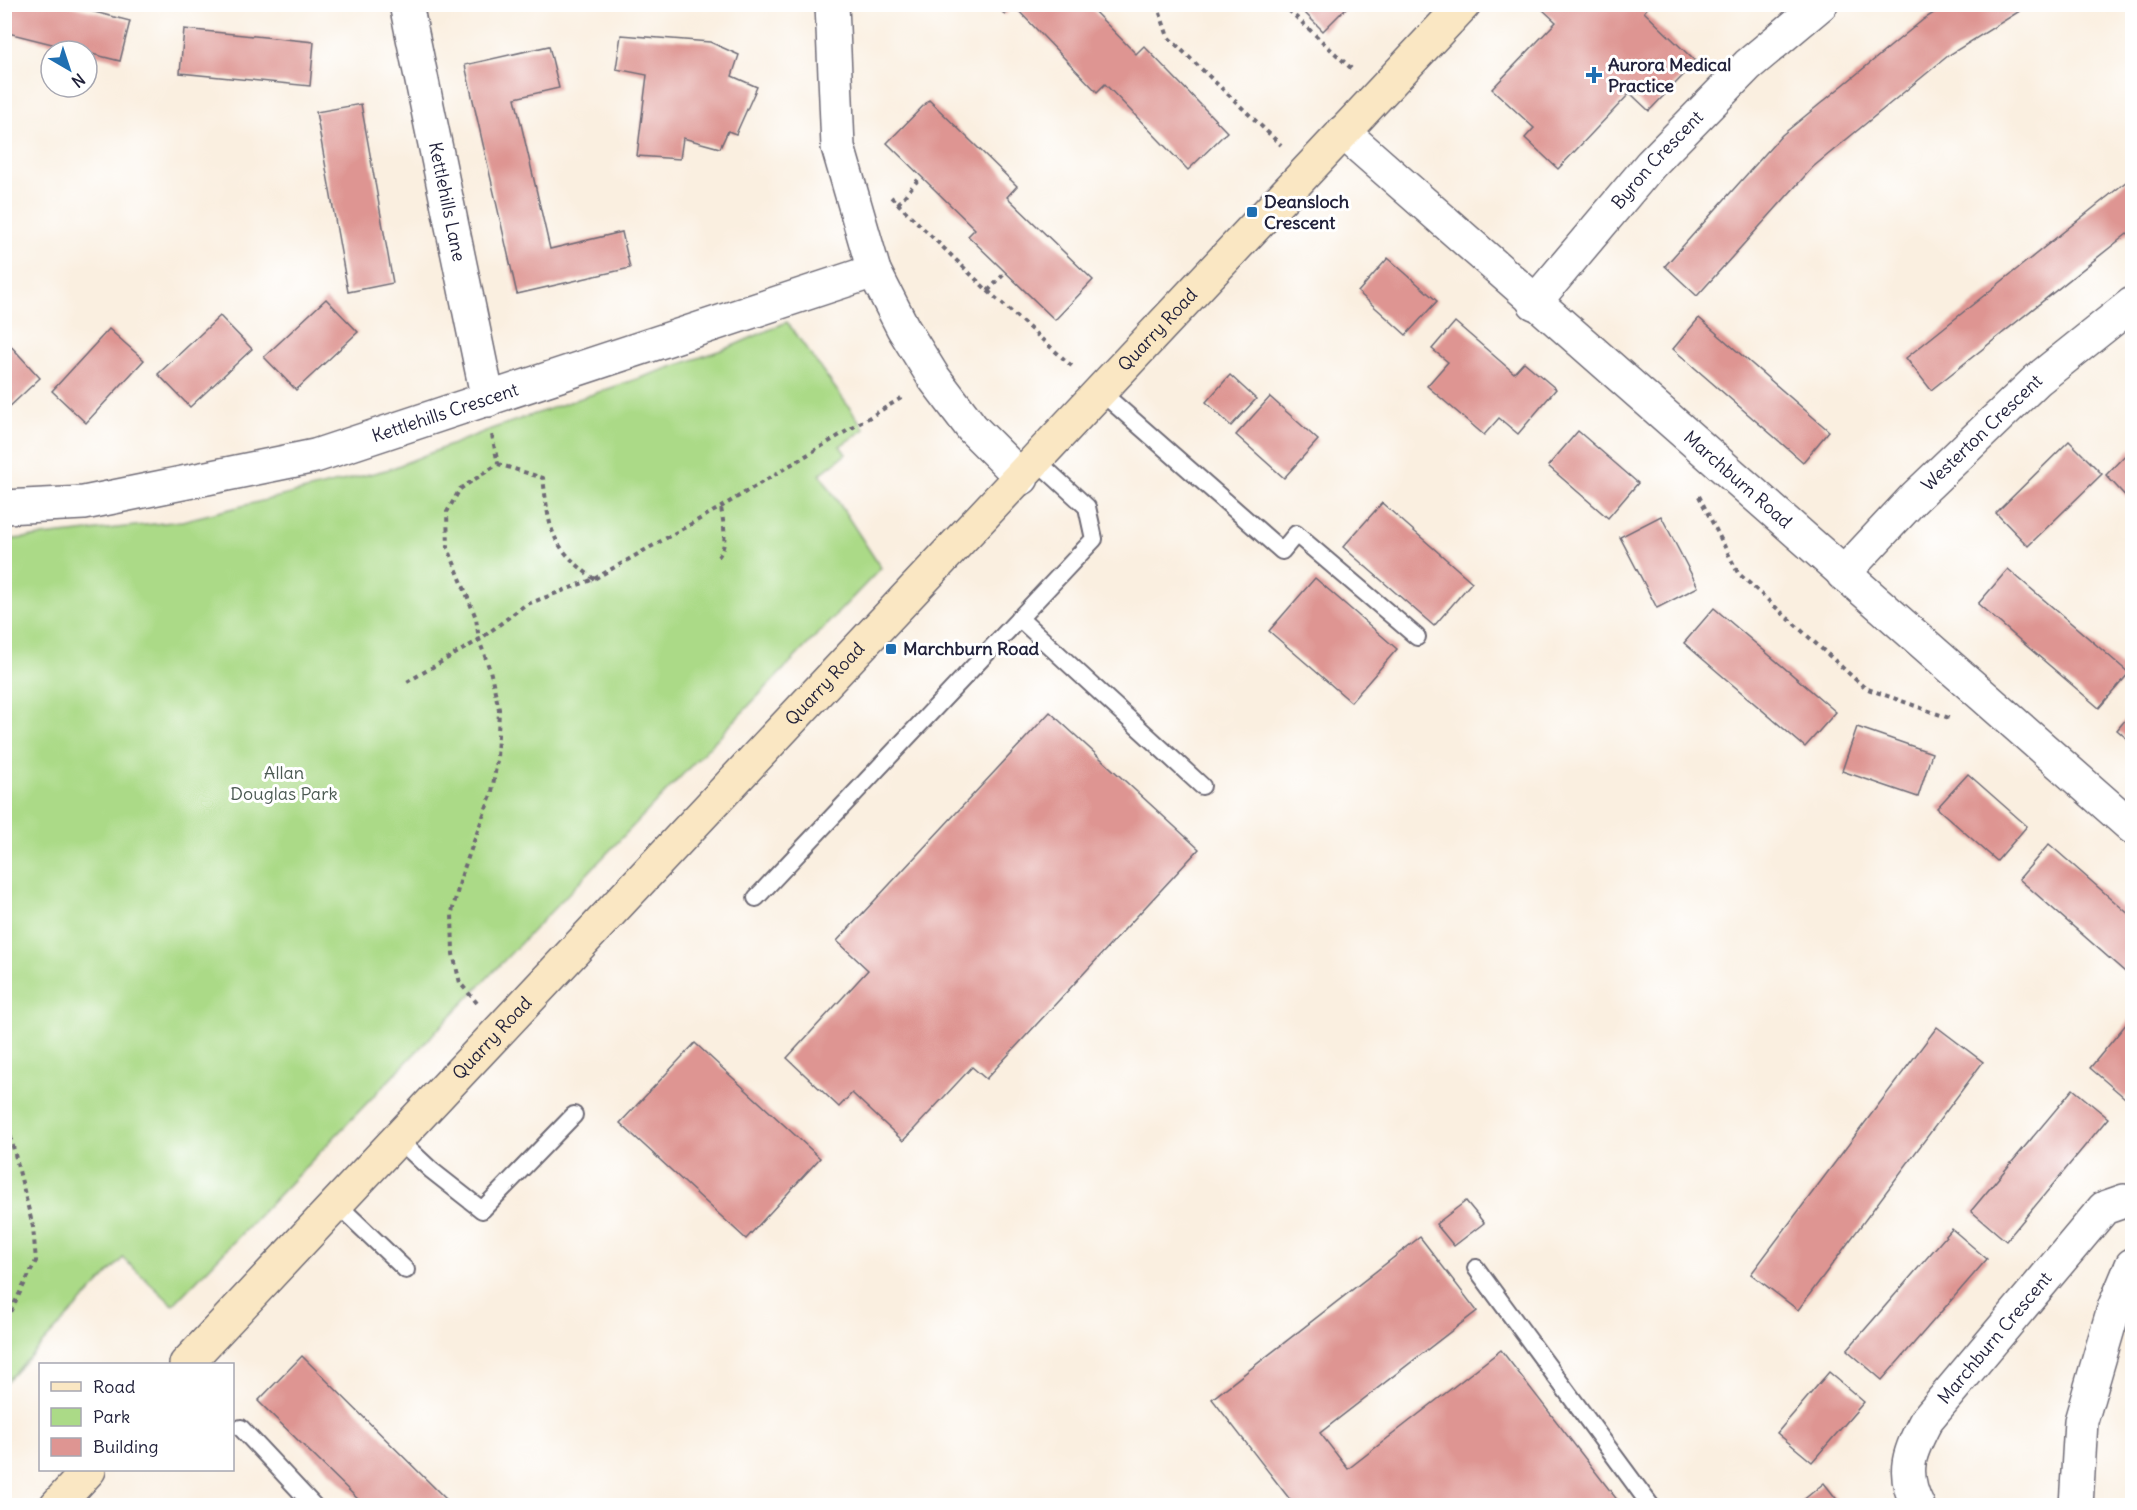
<svg xmlns="http://www.w3.org/2000/svg" width="2137" height="1510" font-family="Delius,sans-serif">
<rect width="100%" height="100%" fill="#fff"/>
<filter id="ink" filterUnits="userSpaceOnUse"><feTurbulence type="fractalNoise" baseFrequency=".0167" numOctaves="2"/><feDisplacementMap in="SourceGraphic" scale="12" xChannelSelector="R" yChannelSelector="G"/><feConvolveMatrix kernelMatrix="1 2 1 2 8 2 1 2 1" color-interpolation-filters="sRGB"/></filter>
<filter id="wash" filterUnits="userSpaceOnUse"><feTurbulence type="fractalNoise" baseFrequency=".008" numOctaves="4" result="noise"/><feDisplacementMap in="SourceGraphic" scale="24" xChannelSelector="R" yChannelSelector="G"/><feGaussianBlur stdDeviation="1.35" result="paint"/><feColorMatrix in="noise" values="0 0 0 0 0 0 0 0 0 0 0 0 0 0 0 0 0 1.4 0 .05"/><feComposite in="paint" operator="in"/></filter>
<g filter="url(#wash)">
<rect width="100%" height="100%" fill="#faefe0"/>
<!-- green -->
<path fill="#abda87" stroke="#667e61" stroke-width="1.5" d="M787,322L865,429L840,446L846,454L820,474L881,568L173,1305L123,1258L5,1383V540L182,521L390,469L491,429L730,347Z"/>
<g id="blocks">
<!-- building -->
<g fill="#de9592">
<path d="M4,4H63L130,21L120,61L4,32Z"/>
<path d="M995,4L1088,5L1136,54L1144,46L1227,132L1188,170L1105,84L1097,92L1014,6L1005,15Z"/>
<path d="M1296,4H1350L1323,31Z"/>
<path d="M1547,4H1651L1644,12L1696,62L1649,111L1630,93L1558,169L1525,138L1534,128L1492,89L1556,22L1543,10Z"/>
<path d="M1948,4H2031L1949,55L1813,167L1697,296L1665,266L1782,135L1924,19Z"/>
<path d="M184,29L314,42L310,86L180,73Z"/>
<path d="M621,35L710,42L739,55L732,76L757,87L736,134L728,131L720,148L683,138L680,159L637,156L647,75L616,69Z"/>
<path d="M549,46L559,88L515,98L550,249L622,232L630,268L517,294L465,65Z"/>
<path d="M929,100L1017,186L1007,197L1093,280L1055,320L968,236L975,229L887,143Z"/>
<path d="M361,104L393,283L348,292L316,112Z"/>
<path d="M2132,177V230L1931,390L1906,358Z"/>
<path d="M1388,258L1437,301L1406,335L1358,292Z"/>
<path d="M326,299L358,332L296,390L264,357Z"/>
<path d="M220,316L252,349L190,407L158,374Z"/>
<path d="M1699,318L1829,431L1803,462L1673,349Z"/>
<path d="M1455,322L1514,373L1524,362L1556,389L1518,434L1499,418L1484,435L1427,386L1448,362L1432,349Z"/>
<path d="M109,329L144,360L86,423L52,391Z"/>
<path d="M9,344L40,378L4,412V348Z"/>
<path d="M1230,375L1256,399L1231,426L1206,402Z"/>
<path d="M1270,397L1318,440L1284,478L1236,435Z"/>
<path d="M1578,431L1638,483L1608,518L1548,466Z"/>
<path d="M2069,441L2102,474L2028,546L1996,513Z"/>
<path d="M2132,448V503L2106,475Z"/>
<path d="M1382,503L1472,582L1434,626L1343,547Z"/>
<path d="M1661,516L1698,587L1657,608L1620,537Z"/>
<path d="M2008,569L2129,673L2099,708L1978,604Z"/>
<path d="M1315,578L1397,649L1351,702L1269,631Z"/>
<path d="M1714,608L1836,712L1805,747L1684,643Z"/>
<path d="M1050,712L1199,849L986,1079L972,1067L903,1141L852,1093L839,1107L787,1058L868,970L837,941Z"/>
<path d="M2132,712V743L2117,730Z"/>
<path d="M1857,727L1932,753L1918,797L1842,771Z"/>
<path d="M1968,774L2027,826L1997,861L1937,808Z"/>
<path d="M2049,844L2132,917V978L2019,879Z"/>
<path d="M2132,1017V1089L2125,1098L2090,1068Z"/>
<path d="M1937,1027L1983,1062L1798,1310L1751,1274Z"/>
<path d="M695,1043L820,1158L746,1239L620,1123Z"/>
<path d="M2073,1089L2108,1118L2006,1241L1971,1211Z"/>
<path d="M1466,1201L1484,1223L1454,1246L1436,1224Z"/>
<path d="M1952,1229L1987,1259L1882,1380L1847,1350Z"/>
<path d="M1420,1237L1477,1311L1320,1433L1348,1469L1501,1350L1622,1506H1439L1436,1502L1432,1506H1295L1212,1399Z"/>
<path d="M302,1356L453,1506H365L258,1401Z"/>
<path d="M1829,1372L1864,1402L1812,1462L1777,1433Z"/>
<path d="M1824,1483L1842,1506H1796Z"/>
</g>
</g>
</g>
<g filter="url(#ink)">
<use href="#blocks" fill-opacity="0" stroke="#6e6a75" stroke-width="1.5"/>
<g fill="none" stroke-linecap="round" stroke-linejoin="round">
<!-- lane casing -->
<g stroke="#6e6a75" stroke-width="20">
<g id="lane">
<path d="M1101,392L1282,551L1296,534L1417,637"/>
<path d="M1019,618L1202,786"/>
<path d="M756,898L1094,539L1087,507L1037,461"/>
<path d="M398,1139L431,1170L482,1210L574,1115"/>
<path d="M337,1204L406,1270"/>
<path d="M1476,1268L1651,1506"/>
<path d="M241,1428L314,1506"/>
</g>
</g>
<!-- street casing -->
<g stroke="#6e6a75" stroke-width="36">
<g id="street">
<path id="s1" d="M406,4L488,400"/>
<path d="M832,4L838,147L874,271L903,328L934,378L972,428L1022,478"/>
<path id="s2" d="M1343,132L2132,827"/>
<path id="s3" d="M1534,303L1651,164L1748,65L1821,4"/>
<path id="s4" d="M4,507L84,503L315,456L874,271"/>
<path id="s5" d="M1843,574L1914,498L2037,380L2132,304"/>
<path id="s6" d="M1918,1506C1900,1471 1910,1451 1927,1419L2104,1208L2124,1201L2132,1203"/>
<path d="M2076,1506L2081,1421L2114,1308L2132,1265"/>
</g>
</g>
<!-- secondary casing -->
<g stroke="#6e6a75" stroke-width="36">
<g id="secondary">
<path id="s7" d="M186,1364L1464,4"/>
<path d="M56,1506L89,1470"/>
</g>
</g>
<!-- path -->
<g stroke="#6e6a75" stroke-width="4" stroke-dasharray="4.5 4.5" stroke-linecap="butt">
<path d="M1157,4L1168,37L1281,145"/>
<path d="M1282,4L1354,71"/>
<path d="M891,197L988,291L1074,368"/>
<path d="M898,204L921,176"/>
<path d="M988,291L1006,272"/>
<path d="M492,435L498,464"/>
<path d="M1699,496L1738,573L1865,688L1952,719"/>
<path d="M718,557C729,544 723,523 721,507"/>
<path d="M407,682L479,640L525,605L594,579L721,507L903,397"/>
<path d="M477,1003L460,983L453,954L452,912L462,874L492,792L497,760L499,709L490,670L479,640L476,618L448,548L447,512L460,489L498,464L543,478C550,532 549,544 594,579"/>
<path d="M4,1110L33,1227L36,1261L4,1324"/>
</g>
<!-- lane -->
<use href="#lane" stroke="#fff" stroke-width="16"/>
<!-- street -->
<use href="#street" stroke="#fff" stroke-width="33"/>
<!-- secondary -->
<use href="#secondary" stroke="#fae7c3" stroke-width="33"/>
</g>
</g>
<!-- markers -->
<g fill="#1f6fb2" stroke="#fff" stroke-width="2">
<path d="M1591 66h6v6h6v6h-6v6h-6v-6h-6v-6h6z"/>
<rect x="1246" y="206" width="12" height="12" rx="3"/>
<rect x="885" y="643" width="12" height="12" rx="3"/>
</g>
<g text-anchor="middle" stroke-width="6" stroke-linejoin="round" paint-order="stroke">
<!-- poi labels -->
<g font-size="18" font-weight="bold" fill="#22223b" stroke="#fff" text-anchor="start">
<text x="1608" y="71">Aurora Medical<tspan x="1608" dy="21">Practice</tspan></text>
<text x="1264" y="208">Deansloch<tspan x="1264" dy="21">Crescent</tspan></text>
<text x="903" y="655">Marchburn Road</text>
</g>
<!-- street labels -->
<g font-size="18" fill="#22223b" stroke="#fff">
<text dy="6" stroke="none"><textPath href="#s3" startOffset="189">Byron Crescent</textPath></text>
<text dy="6" stroke="none"><textPath href="#s1" startOffset="202">Kettlehills Lane</textPath></text>
<text dy="6" stroke="none"><textPath href="#s7" startOffset="1419">Quarry Road</textPath></text>
<text dy="6" stroke="none"><textPath href="#s4" startOffset="453">Kettlehills Crescent</textPath></text>
<text dy="6" stroke="none"><textPath href="#s5" startOffset="198">Westerton Crescent</textPath></text>
<text dy="6" stroke="none"><textPath href="#s2" startOffset="526">Marchburn Road</textPath></text>
<text dy="6" stroke="none"><textPath href="#s7" startOffset="933">Quarry Road</textPath></text>
<text dy="6" stroke="none"><textPath href="#s7" startOffset="447">Quarry Road</textPath></text>
<text dy="6" stroke="none"><textPath href="#s6" startOffset="198">Marchburn Crescent</textPath></text>
</g>
<!-- park labels -->
<g font-size="18" fill="#4b5952" stroke="#fff">
<text x="284" y="779">Allan<tspan x="284" dy="21">Douglas Park</tspan></text>
</g>
</g>
<!-- margin -->
<rect width="2137" height="1510" fill="none" stroke="#fff" stroke-width="24"/>
<!-- legend -->
<rect x="39" y="1363" width="195" height="108" fill="#ffffff" stroke="#a7a7b1" stroke-width="1.5"/>
<rect x="51" y="1382" width="30" height="9" fill="#fae7c3" stroke="#a7a7b1" stroke-width="1.5"/>
<text x="93" y="1393" font-size="18" fill="#22223b">Road</text>
<rect x="51" y="1408" width="30" height="18" fill="#abda87" stroke="#a7a7b1" stroke-width="1.5"/>
<text x="93" y="1423" font-size="18" fill="#22223b">Park</text>
<rect x="51" y="1438" width="30" height="18" fill="#de9592" stroke="#a7a7b1" stroke-width="1.5"/>
<text x="93" y="1453" font-size="18" fill="#22223b">Building</text>
<!-- north arrow -->
<g transform="translate(69 69) rotate(141)"><circle r="28" fill="#ffffff" stroke="#a7a7b1" stroke-width="1.5"/>
<path d="M0-4.5L10 22L0 15L-10 22Z" fill="#1f6fb2"/>
<text y="-9" font-size="16" font-weight="bold" text-anchor="middle" fill="#22223b">N</text>
</g>
</svg>
